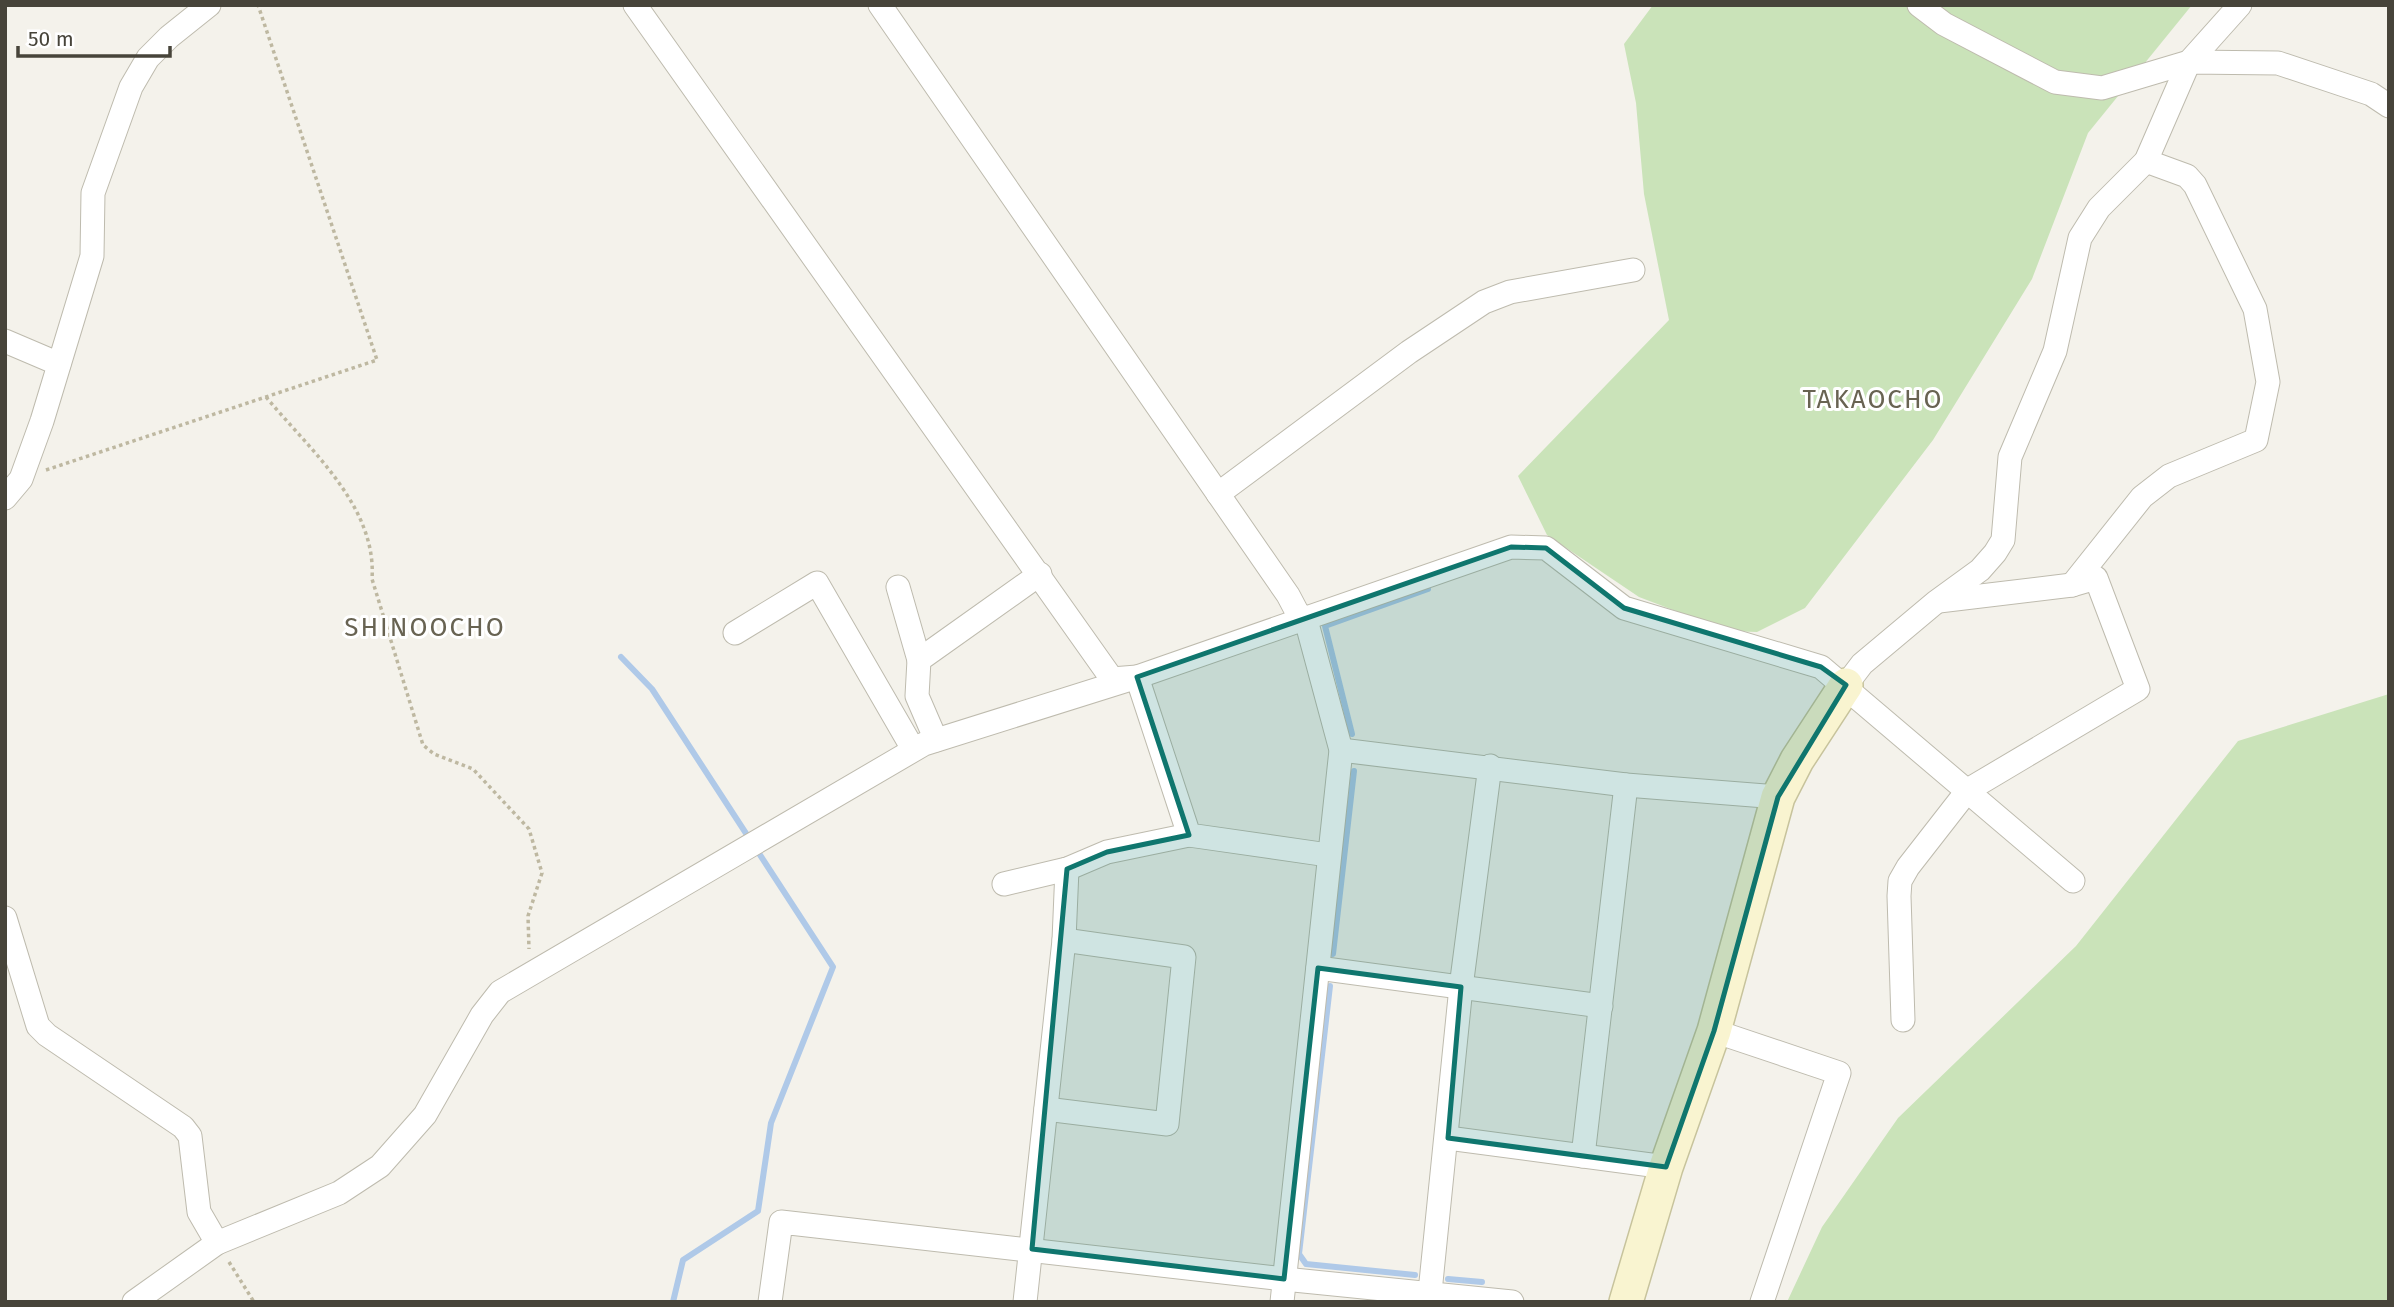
<svg xmlns="http://www.w3.org/2000/svg" width="2394" height="1307" font-family="'Fira Sans',sans-serif">
<rect width="100%" height="100%" fill="#f4f2eb"/>
<!-- green -->
<g fill="#cae3b9">
<path d="M1653,5H2192L2088,133L2032,279L1933,440L1805,608L1757,632L1728,631L1639,597L1547,535L1518,476L1669,320L1644,194L1636,103L1624,44Z"/>
<path d="M2389,694V1302H1787L1822,1227L1898,1118L2076,946L2238,741Z"/>
</g>
<g fill="none" stroke-linecap="round" stroke-linejoin="round">
<!-- stream -->
<g stroke="#afc9e8" stroke-width="6">
<path d="M621,657L652,689L833,967L771,1123L758,1211L683,1260L673,1302"/>
<path d="M1352,734L1325,626L1428,589"/>
<path d="M1333,954L1354,771"/>
<path d="M1330,986L1299,1254L1306,1264L1415,1275"/>
<path d="M1448,1279L1482,1282"/>
</g>
<!-- street casing -->
<g stroke="#bebbae" stroke-width="25">
<g id="street">
<path d="M635,5L1112,679L1137,677L1189,835L1328,855"/>
<path d="M880,5L1288,595L1297,612L1306,620L1341,750L1282,1302"/>
<path d="M1919,5L1944,24L2055,82L2102,88L2189,62L2278,63L2371,94L2389,106"/>
<path d="M5,341L59,364"/>
<path d="M1218,494L1409,352L1484,302L1510,292L1633,270"/>
<path d="M5,498L21,479L42,421L92,256L93,193L131,87L148,58L169,37L209,5"/>
<path d="M2072,585L2142,497L2169,476L2256,440L2268,382L2255,309L2195,185L2187,176L2146,161"/>
<path d="M898,587L919,660"/>
<path d="M735,633L817,583L913,749"/>
<path d="M1846,685L1862,664L1936,602L1980,570L1995,553L2003,540L2010,457L2055,351L2080,238L2099,208L2146,161L2189,62L2240,5"/>
<path d="M936,740L917,696L919,660L1040,574"/>
<path d="M1341,750L1626,785L1778,797"/>
<path d="M1004,884L1067,869L1107,852L1189,835"/>
<path d="M5,918L38,1026L47,1035L183,1127L190,1136L199,1212L217,1243"/>
<path d="M1318,968L1601,1006"/>
<path d="M1903,1020L1899,896L1900,881L1908,867L1968,790L2138,689L2096,578L2072,585L1939,601"/>
<path d="M1714,1031L1839,1073L1762,1302"/>
<path d="M1046,1109L1167,1124L1184,957L1064,940"/>
<path d="M1448,1138L1666,1167"/>
<path d="M1583,1156L1626,785"/>
<path d="M1430,1292L1461,987L1490,766"/>
<path d="M134,1302L217,1243L339,1193L380,1166L425,1115L482,1015L500,992L924,744L1137,677L1511,547L1546,548L1624,608L1821,667L2073,881"/>
<path d="M770,1302L781,1222L1284,1279L1512,1302"/>
<path d="M1025,1302L1064,940L1067,869"/>
</g>
</g>
<!-- secondary casing -->
<g stroke="#c7c39c" stroke-width="36">
<path id="secondary" d="M1626,1302L1666,1167L1714,1031L1778,797L1797,760L1846,685"/>
</g>
<!-- path -->
<g stroke="#beb8a1" stroke-width="3.5" stroke-dasharray="3.5 3.5" stroke-linecap="butt">
<path d="M266,397C309,449 377,506 372,579L423,745L434,754L473,769L529,829L542,873L528,916L529,949"/>
<path d="M46,470L377,360L258,5"/>
<path d="M229,1262L254,1302"/>
</g>
<!-- street -->
<use href="#street" stroke="#fff" stroke-width="23"/>
<!-- secondary -->
<use href="#secondary" stroke="#f9f4d0" stroke-width="33"/>
</g>
<!-- marked area -->
<path fill="#0f766e" fill-opacity="0.2" stroke="#0f766e" stroke-width="5" stroke-linejoin="round" d="M1511,547L1546,548L1624,608L1821,667L1846,685L1778,797L1714,1031L1666,1167L1448,1138L1461,987L1318,968L1284,1279L1032,1249L1067,869L1107,852L1189,835L1137,677Z"/>
<g text-anchor="middle" stroke-width="6" stroke-linejoin="round" paint-order="stroke">
<!-- quarter labels -->
<g font-size="26" letter-spacing="2" fill="#686352" stroke="#fff">
<text x="1873" y="408">TAKAOCHO</text>
<text x="425" y="636">SHINOOCHO</text>
</g>
</g>
<!-- border -->
<rect width="2394" height="1307" fill="none" stroke="#47443a" stroke-width="14"/>
<!-- scale -->
<path d="M18 46v10h152v-10" fill="none" stroke="#47443a" stroke-width="3.5"/>
<text x="28" y="46" font-size="21" fill="#47443a" stroke="#ffffff" stroke-width="5" paint-order="stroke">50 m</text>
</svg>
